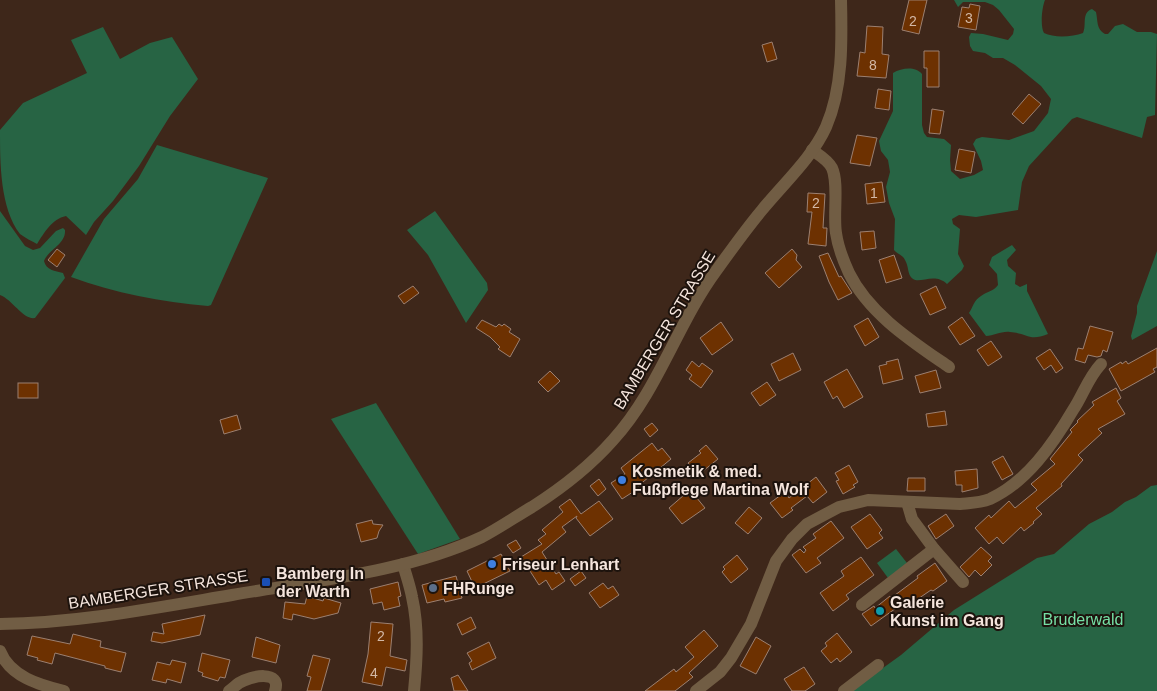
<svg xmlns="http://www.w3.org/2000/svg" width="1157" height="691" font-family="Arial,sans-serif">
<rect width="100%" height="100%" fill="#3e271a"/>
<!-- green -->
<g fill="#276444">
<path d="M954,0H1045C1042,7 1040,26 1044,33C1054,38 1072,37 1083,33C1087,25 1081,13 1092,9L1096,12C1098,21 1096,29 1105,34H1108L1115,26L1123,24L1137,32H1151L1157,34L1155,115L1147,117L1142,138L1077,117L1072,119L1029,166L1022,182L1018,210L976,217L959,215L952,219L953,224L960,229L958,254L964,266L962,270L947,284C935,272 920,284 913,279C907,275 909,266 905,260C903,255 897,254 894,250L895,219L889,203L886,187L890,172L888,160L881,151L879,141L893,111V73C902,68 915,66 922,74V125L924,133L927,137L944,139L951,145L950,160L951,171L960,179L974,175L983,170L981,161L973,144L976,139L982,137L1009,140L1034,131L1048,113L1051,99L1041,86L1015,65L1003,58H993L985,53L973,51L970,46L969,37L971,33L983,34L1008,40L1013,34L1014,29L999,10L993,5L985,2H963L958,7Z"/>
<path d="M103,27L120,59L150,43L172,37L198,79L170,116L139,166L113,201L94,222L86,235L66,216C52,219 44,233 37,244C32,241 25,238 20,234C0,208 0,163 0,130L23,103L87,73L71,40Z"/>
<path d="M157,145L268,178L211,305L208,306C161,302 115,293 71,277L104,219L138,179Z"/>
<path d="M0,211L25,246L33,250L40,248L56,231L63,228L65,230C66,244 49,249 44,261C46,270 55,271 63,273L65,278L35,318C23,320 13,300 0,295Z"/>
<path d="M435,211L487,283L488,290L466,323L428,255L407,230Z"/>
<path d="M1012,245L1016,250L1007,260L1008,266L1016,273L1015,284L1020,287L1027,284V291L1048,334C1029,342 1027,333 1010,332C1001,331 994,336 986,336L969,313C973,307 974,300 981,296C987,291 993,292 998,285L997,274L989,265L992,257Z"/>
<path d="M1157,251V326L1132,340L1131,336L1137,313V306Z"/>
<path d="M376,403L460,539L418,554L331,419Z"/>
<path d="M1157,485V691H851L901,655L954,610L1037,558L1054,554L1089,524L1112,512L1125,502L1136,497L1151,486Z"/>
<path d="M896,549L907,563L888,578L877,563Z"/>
</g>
<!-- building -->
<g fill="#6d3101" stroke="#9c8071">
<path d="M909,0H927L919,34L902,30Z"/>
<path d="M970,4L980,6L976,30L958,27L962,7L969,8Z"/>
<path d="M867,26L883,27L882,54L889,55L886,78L857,76L860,52L865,53Z"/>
<path d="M772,42L777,59L767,62L762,45Z"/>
<path d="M924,51H939V87H927V68H924Z"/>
<path d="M878,89L891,91L889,110L875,108Z"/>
<path d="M1029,94L1041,104L1023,124L1012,114Z"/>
<path d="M932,109L944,111L940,134L929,133Z"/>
<path d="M857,135L877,138L870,166L850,163Z"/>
<path d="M959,149L975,152L971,173L955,170Z"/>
<path d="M882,182L885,202L867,204L865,184Z"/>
<path d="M808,193L825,194L823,228H827L826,246L808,244L812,212H807Z"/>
<path d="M874,231L876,248L862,250L860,232Z"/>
<path d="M57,249L65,255L57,267L48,260Z"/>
<path d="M792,249L797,255L796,260L802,267L779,288L765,273Z"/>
<path d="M828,253L839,277L841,276L852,293L838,300L829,282L819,256Z"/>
<path d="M894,255L902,278L886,283L879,260Z"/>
<path d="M413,286L419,293L404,304L398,296Z"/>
<path d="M936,286L946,308L930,315L920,294Z"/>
<path d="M962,317L975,336L960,345L948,327Z"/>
<path d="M868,318L879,337L865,346L854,326Z"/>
<path d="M482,320L496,327L499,324L502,326L504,324L511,329L509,332L520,339L510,357L498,349L500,347L490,337L476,328Z"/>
<path d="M721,322L733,340L712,355L700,338Z"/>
<path d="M1090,326L1113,332L1107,352L1103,350L1101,356L1097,357L1088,355L1085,363L1075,360L1078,348L1083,349Z"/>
<path d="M991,341L1002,357L988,366L977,350Z"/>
<path d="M1157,348V367L1153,369L1155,372L1121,391L1109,369L1121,362L1122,364L1126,361L1128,364Z"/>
<path d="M1050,349L1063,368L1056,373L1051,365L1044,370L1036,358Z"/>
<path d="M793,353L801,370L779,381L771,364Z"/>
<path d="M898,359L903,379L883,384L879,366L887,364L886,362Z"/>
<path d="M692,361L699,367L702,363L713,371L701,388L689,379L692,375L686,370Z"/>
<path d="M847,369L863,397L844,408L837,396L833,399L824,382Z"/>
<path d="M936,370L941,388L920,393L915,376Z"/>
<path d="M550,371L560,381L548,392L538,382Z"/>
<path d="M767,382L776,395L760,406L751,393Z"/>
<rect x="18" y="383" width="20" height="15"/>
<path d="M1116,388L1121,398L1117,401L1125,414L1098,429L1102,433L1078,455L1083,460L1061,484L1062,486L1036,508L1042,514L1033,522L1034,523L1024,531L1021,527L1003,544L997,537L989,544L975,528L989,515L991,518L1009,501L1015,508L1037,490L1031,484L1055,464L1050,459L1072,432L1070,430L1078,422L1077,421L1094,405L1092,402Z"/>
<path d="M945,411L947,425L928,427L926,414Z"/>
<path d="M237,415L241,429L224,434L220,420Z"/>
<path d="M652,423L658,430L650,437L644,429Z"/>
<path d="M652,443L658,451L662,448L671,459L638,486L639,488L622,499L611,483L625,474L621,468Z"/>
<path d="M706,445L718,459L698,475L688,463L701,453L699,451Z"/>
<path d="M1003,456L1013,474L1002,480L992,462Z"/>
<path d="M849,465L858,482L853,485L855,487L843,494L836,481L839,480L835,473Z"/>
<path d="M977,469L978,488L962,492V485H956L955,471Z"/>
<path d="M816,477L827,492L813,503L807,496L791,508L793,510L782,518L770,503L785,492L789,498Z"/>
<path d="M908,478H925V491H907Z"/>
<path d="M599,479L606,489L598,496L590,486Z"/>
<path d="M692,492L705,508L682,524L669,508L684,495L686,496Z"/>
<path d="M570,499L581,514L599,501L613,519L590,536L576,518L577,516L562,527L566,532L542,552L556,574L559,572L565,581L552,590L546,580L539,585L521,557L542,544L538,540L546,534L542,530L563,512L559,507Z"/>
<path d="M749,507L762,518L748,534L735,523Z"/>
<path d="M870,514L882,530L879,533L883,538L867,549L851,527Z"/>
<path d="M946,514L954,526L936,539L928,526Z"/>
<path d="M372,520L373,524L383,525L379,531L377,538L361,542L356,524Z"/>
<path d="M831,521L844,538L817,558L821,563L806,573L792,555L800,549L804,553L806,550L803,547L816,538L813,534Z"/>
<path d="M516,540L521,548L513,553L507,545Z"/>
<path d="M981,547L992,557L988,561L992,565L981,576L975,570L969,577L960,567Z"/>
<path d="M501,554L510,571L475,588L467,571Z"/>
<path d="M737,555L748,569L731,583L722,572L725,569L723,567Z"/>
<path d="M861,557L874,575L846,595L849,599L833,611L820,593L844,576L841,571Z"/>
<path d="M935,563L947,581L933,591L931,590L909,605L906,601L871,626L862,614L874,606L875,608L890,596L891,598L918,578L917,576Z"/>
<path d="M581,571L586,578L575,586L570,579Z"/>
<path d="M456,576L462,598L445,602L444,599L427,603L422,585Z"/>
<path d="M398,582L401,596L398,597L400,606L384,610L382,602L373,604L370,589Z"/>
<path d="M603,583L608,589L613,586L619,595L600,608L589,593Z"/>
<path d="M307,596L323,601L324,598L341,603L338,613L314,619L293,614L292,620L283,618L285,602L305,604Z"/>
<path d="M205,615L200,635L162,643L151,641L153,632L164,634L162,624Z"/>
<path d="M471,617L476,628L462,635L457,624Z"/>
<path d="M371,622L393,624L390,656L407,660L405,671L386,667L382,686L362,682L368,654Z"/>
<path d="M704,630L718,646L689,673L693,677L675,691H645L674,669L676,672L694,657L685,647Z"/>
<path d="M837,633L852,652L840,662L837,658L831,663L821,651L827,646L825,643Z"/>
<path d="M73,634L101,641L100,647L126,653L121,672L105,668V666L55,653L52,664L37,660L38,658L27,655L32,636L70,644Z"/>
<path d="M256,637L280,645L276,663L252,657Z"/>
<path d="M756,637L771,646L756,674L740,666Z"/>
<path d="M489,642L496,658L472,670L469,663L472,661L467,653Z"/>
<path d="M202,653L230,660L225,678L220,677L218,681L202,676L203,673L198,671Z"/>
<path d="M313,655L330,659L321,691H307L311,677L307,676Z"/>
<path d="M172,660L186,663L181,683L167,679L166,683L152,680L157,662L170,665Z"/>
<path d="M804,667L815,684L805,691H792L784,679Z"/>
<path d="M458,675L468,691H454L451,678Z"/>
</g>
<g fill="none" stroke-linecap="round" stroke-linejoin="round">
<!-- minor -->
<g stroke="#715d44" stroke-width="12">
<path d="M812,150C819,155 828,160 832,168C839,183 833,215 836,233C838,247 843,260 849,273C869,314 913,342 949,367"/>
<path d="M907,502L912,519L934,549"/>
<path d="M403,564C406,575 410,586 412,597C419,628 417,660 414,691"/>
<path d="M862,605L934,549L963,582"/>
<path d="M0,624C78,623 155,608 232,595C313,581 407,572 482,537C499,528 515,517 532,507C562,488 590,466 613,440C658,391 677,324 716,271C731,250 746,229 762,210C783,184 812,158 826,127C843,88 842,41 841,0"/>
<path d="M0,651C10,677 40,685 64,691"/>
<path d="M229,691C233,688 236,685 239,683C250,676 282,669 275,691"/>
<path d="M696,691L720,672L731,658L751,624L776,561L792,539L807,524L839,507L868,500L960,504C970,503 980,503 990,499C1027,482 1053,444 1073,410C1083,395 1088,378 1101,364"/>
<path d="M844,691L878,665"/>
</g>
</g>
<!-- markers -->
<g fill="#3f7fe0" stroke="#1d130d" stroke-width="2">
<circle cx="622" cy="480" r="5"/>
<circle cx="492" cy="564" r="5"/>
</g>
<rect fill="#1a4fb4" stroke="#1d130d" stroke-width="2" x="261" y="577" width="10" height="10" rx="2.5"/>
<circle fill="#5c6f8a" stroke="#1d130d" stroke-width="2" cx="433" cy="588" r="5"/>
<circle fill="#0f9aa8" stroke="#1d130d" stroke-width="2" cx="880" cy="611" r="5"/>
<g text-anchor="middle" stroke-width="4" stroke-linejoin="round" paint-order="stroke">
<!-- number labels -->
<g font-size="14" fill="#d3b8a6">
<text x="969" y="23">3</text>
<text x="913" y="26">2</text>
<text x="873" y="70">8</text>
<text x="874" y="198">1</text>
<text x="816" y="208">2</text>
<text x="381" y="641">2</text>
<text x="374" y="678">4</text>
</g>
<!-- street labels -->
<g font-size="16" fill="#f5e5dd" stroke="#1d130d">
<text transform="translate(664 330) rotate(-59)" y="6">BAMBERGER STRASSE</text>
<text transform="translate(158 589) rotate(-9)" y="6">BAMBERGER STRASSE</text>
</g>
<!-- poi labels -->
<g font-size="16" font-weight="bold" fill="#f5e5dd" stroke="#1d130d" text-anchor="start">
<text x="632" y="477">Kosmetik &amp; med.<tspan x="632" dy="18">Fußpflege Martina Wolf</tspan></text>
<text x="502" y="570">Friseur Lenhart</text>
<text x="276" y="579">Bamberg In<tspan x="276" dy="18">der Warth</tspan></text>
<text x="443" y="594">FHRunge</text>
<text x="890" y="608">Galerie<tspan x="890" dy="18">Kunst im Gang</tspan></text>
</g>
<!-- park labels -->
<g font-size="16" fill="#76e1a6" stroke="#1d130d">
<text x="1083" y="625">Bruderwald</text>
</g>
</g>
</svg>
